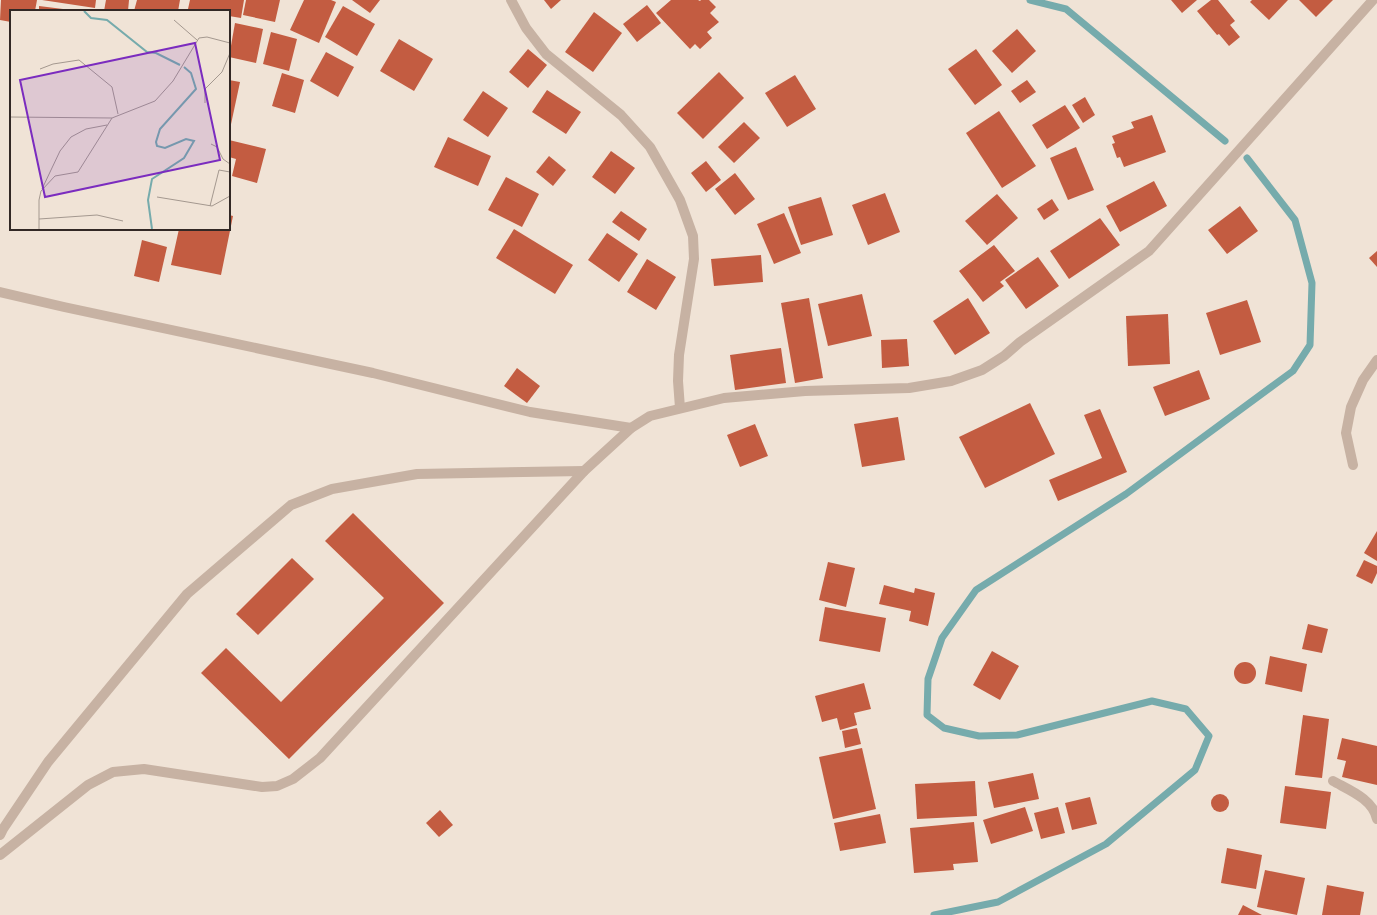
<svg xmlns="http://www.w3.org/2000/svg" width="1377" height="915" font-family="'PT Sans',sans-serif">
<rect width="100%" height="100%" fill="#f0e3d6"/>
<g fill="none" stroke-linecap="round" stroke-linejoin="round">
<!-- stream -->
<g stroke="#76abac" stroke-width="7">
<path d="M1030,0L1066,9L1225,141"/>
<path d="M934,915L998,902L1106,844L1195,770L1209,736L1186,709L1152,701L1017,735L979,736L944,728L927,715L928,679L942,638L976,590L1126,494L1293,371L1310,345L1312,283L1295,220L1247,158"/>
</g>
</g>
<!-- building -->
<g fill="#c35c41">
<path d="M1,0H37L35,11H11V22L0,20Z"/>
<path d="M42,0H96L95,8Z"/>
<path d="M106,0H129L128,11H104Z"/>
<path d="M137,0H180L178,11H134Z"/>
<path d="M190,0H244L241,18L229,16V11H199L188,9Z"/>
<path d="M246,0H280L275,22L243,15Z"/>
<path d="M304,0H331L336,2L319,43L290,30Z"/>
<path d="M352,0H380L370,13Z"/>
<path d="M544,0H561L551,9Z"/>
<path d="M671,0H698L700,1L701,0H709L716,7L710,13L719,22L707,32L712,38L700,49L695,44L690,49L656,13Z"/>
<path d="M1171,0H1197L1182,13Z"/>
<path d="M1211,0H1218L1235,21L1230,25L1240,37L1229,46L1219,34L1217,35L1197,11Z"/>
<path d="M1252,0H1288L1269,20L1250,2Z"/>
<path d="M1299,0H1333L1316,17Z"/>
<path d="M647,5L661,23L637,42L623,24Z"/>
<path d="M39,6L63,9V11H39Z"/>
<path d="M343,6L375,24L357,56L325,37Z"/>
<path d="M594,12L622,33L593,72L565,52Z"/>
<path d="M235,23L263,29L256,63L229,57Z"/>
<path d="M1017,29L1036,51L1012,73L992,51Z"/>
<path d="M271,32L297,39L289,71L263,64Z"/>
<path d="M399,39L433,59L414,91L380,71Z"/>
<path d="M528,49L547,65L528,88L509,72Z"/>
<path d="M976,49L1002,85L975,105L948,69Z"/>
<path d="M326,52L354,67L338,97L310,81Z"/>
<path d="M719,72L744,98L703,139L677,113Z"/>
<path d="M282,73L304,80L295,113L272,106Z"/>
<path d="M795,75L816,109L787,127L765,93Z"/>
<path d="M229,80L240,82L230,129H229Z"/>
<path d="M1027,80L1036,92L1020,103L1011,91Z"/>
<path d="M547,90L581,112L566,134L532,112Z"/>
<path d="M483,91L508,108L488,137L463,120Z"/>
<path d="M1085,97L1095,115L1083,123L1072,105Z"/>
<path d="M1065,105L1080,128L1047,149L1032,125Z"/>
<path d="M999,111L1036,166L1002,188L966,133Z"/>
<path d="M1152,115L1166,152L1124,167L1120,157L1117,158L1112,144L1115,143L1112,136L1134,128L1131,122Z"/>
<path d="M744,122L760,138L734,163L718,147Z"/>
<path d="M448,137L491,156L478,186L434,167Z"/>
<path d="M229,140L266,149L257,183L232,176L236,159L229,157Z"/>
<path d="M1076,147L1094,190L1068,200L1050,158Z"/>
<path d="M611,151L635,168L615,194L592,177Z"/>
<path d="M549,156L566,170L553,186L536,172Z"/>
<path d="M706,161L721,180L706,192L691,173Z"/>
<path d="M735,173L755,199L735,215L715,189Z"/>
<path d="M506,177L539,194L522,227L488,210Z"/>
<path d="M1154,181L1167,206L1120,232L1106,206Z"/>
<path d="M885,193L900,232L868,245L852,205Z"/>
<path d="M997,194L1018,218L987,245L965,221Z"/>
<path d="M821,197L833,235L801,245L788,207Z"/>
<path d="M1052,199L1059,210L1044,220L1037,209Z"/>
<path d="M1240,206L1258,231L1227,254L1208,230Z"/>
<path d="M621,211L647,229L639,241L612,222Z"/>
<path d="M784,213L801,253L774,264L757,224Z"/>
<path d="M229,215L233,216L221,275L171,265L179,229H229Z"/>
<path d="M1100,218L1120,245L1069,279L1050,251Z"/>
<path d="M514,229L573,265L555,294L496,258Z"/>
<path d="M607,233L638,254L619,282L588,260Z"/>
<path d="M142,240L167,247L159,282L134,276Z"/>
<path d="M994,245L1015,271L1000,282L1004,286L983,302L959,271Z"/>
<path d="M1377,251V267L1369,258Z"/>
<path d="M761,255L763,282L714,286L711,259Z"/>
<path d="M1038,257L1059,286L1026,309L1005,280Z"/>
<path d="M647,259L676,277L656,310L627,292Z"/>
<path d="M862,294L872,336L828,346L818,304Z"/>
<path d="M809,298L823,378L795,383L781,303Z"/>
<path d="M968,298L990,333L955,355L933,321Z"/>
<path d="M1247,300L1261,342L1220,355L1206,313Z"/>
<path d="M1168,314L1170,364L1128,366L1126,316Z"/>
<path d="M907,339L909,366L882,368L881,340Z"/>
<path d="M781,348L786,383L735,390L730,355Z"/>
<path d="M517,368L540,386L527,403L504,386Z"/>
<path d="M1199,370L1210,399L1165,416L1153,387Z"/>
<path d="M1030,403L1055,454L985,488L959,437Z"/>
<path d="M1100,409L1127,472L1058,501L1049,480L1102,458L1084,415Z"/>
<path d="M898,417L905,460L862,467L854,424Z"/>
<path d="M755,424L768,456L740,467L727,435Z"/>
<path d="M353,513L444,603L289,759L201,673L226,648L281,702L384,598L325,541Z"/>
<path d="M1377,531V561L1364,553Z"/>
<path d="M292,558L314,579L258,635L236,614Z"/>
<path d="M1364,560L1377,566V573L1372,584L1356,576Z"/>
<path d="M828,562L855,568L846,607L819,600Z"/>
<path d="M884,585L914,593L915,588L935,593L928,626L909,621L911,611L879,604Z"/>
<path d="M825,607L886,618L880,652L819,641Z"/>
<path d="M1308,624L1328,629L1322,653L1302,649Z"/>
<path d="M992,651L1019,666L1000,700L973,685Z"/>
<path d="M1270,656L1307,664L1302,692L1265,684Z"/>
<circle cx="1245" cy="673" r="11"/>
<path d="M864,683L871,709L854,713L857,725L840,730L837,718L822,722L815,696Z"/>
<path d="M1303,715L1329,719L1322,778L1295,775Z"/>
<path d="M857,728L861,744L845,748L842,731Z"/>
<path d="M1342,738L1377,746V785L1342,777L1346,761L1337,759Z"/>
<path d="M862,748L876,809L833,819L819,757Z"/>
<path d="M1033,773L1039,799L994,808L988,782Z"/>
<path d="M975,781L977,816L917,819L915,784Z"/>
<path d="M1285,786L1331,792L1326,829L1280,823Z"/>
<circle cx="1220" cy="803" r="9"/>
<path d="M1090,797L1097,824L1072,830L1065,803Z"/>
<path d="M1025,807L1033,831L991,844L983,820Z"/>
<path d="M1058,807L1065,833L1041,839L1034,813Z"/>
<path d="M440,810L453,825L439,837L426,823Z"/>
<path d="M880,814L886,843L840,851L834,823Z"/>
<path d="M974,822L978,862L953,864L954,870L914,873L910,828Z"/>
<path d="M1227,848L1262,855L1256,889L1221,883Z"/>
<path d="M1265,870L1305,878L1297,915L1257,907Z"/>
<path d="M1327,885L1364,892L1360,915H1322Z"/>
<path d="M1243,905L1262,915H1238Z"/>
</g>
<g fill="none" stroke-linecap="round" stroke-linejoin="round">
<!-- minor -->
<g stroke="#c7b2a3" stroke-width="10">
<path d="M511,0L526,28L546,54L621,115L650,147L680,200L693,236L694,259L679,355L678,381L680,408"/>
<path d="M0,292L64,307L373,373L530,412L631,428"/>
<path d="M1353,465L1346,433L1351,407L1363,380L1377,360"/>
<path d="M1333,781C1349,790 1373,799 1377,819"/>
<path d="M0,835L3,829L48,762L187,594L291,505L332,489L417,474L584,471"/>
<path d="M0,855L88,785L113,772L144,769L262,787L277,786L293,779L320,758L584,471L631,428L650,416L724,398L805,391L909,388L951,381L982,370L1004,356L1020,342L1149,251L1373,0"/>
</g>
</g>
<!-- overview -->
<g transform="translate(10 10)">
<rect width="220" height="220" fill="#f0e3d6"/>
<path fill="none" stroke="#76abac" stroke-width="2" d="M74,1L81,8L97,10L137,42L146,43L170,55M142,219L138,190L142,169L174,148L184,131L176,129L155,138L147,136L146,132L150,119L186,79L181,63L174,57"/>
<path fill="none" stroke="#a4988f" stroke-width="1" d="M164,10L187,30M30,59L43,54L69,50L102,77L108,104M195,93V79L212,62L220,43M0,107L102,108M201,134L207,137L213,149L220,154M32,179L50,141L61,127L76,119L97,115M147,187L202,196L220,186M200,196L209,160L220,162M29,209L87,205L113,211M29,219V190L31,181L45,166L68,162L102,108L145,91L163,71L189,28L197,27L220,33"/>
<path fill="#7b2cbf" fill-opacity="0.15" stroke="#7b2cbf" stroke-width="2" d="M185,33L210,150L35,187L10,70Z"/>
<rect width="220" height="220" fill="none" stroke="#322825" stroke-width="2"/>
</g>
</svg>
